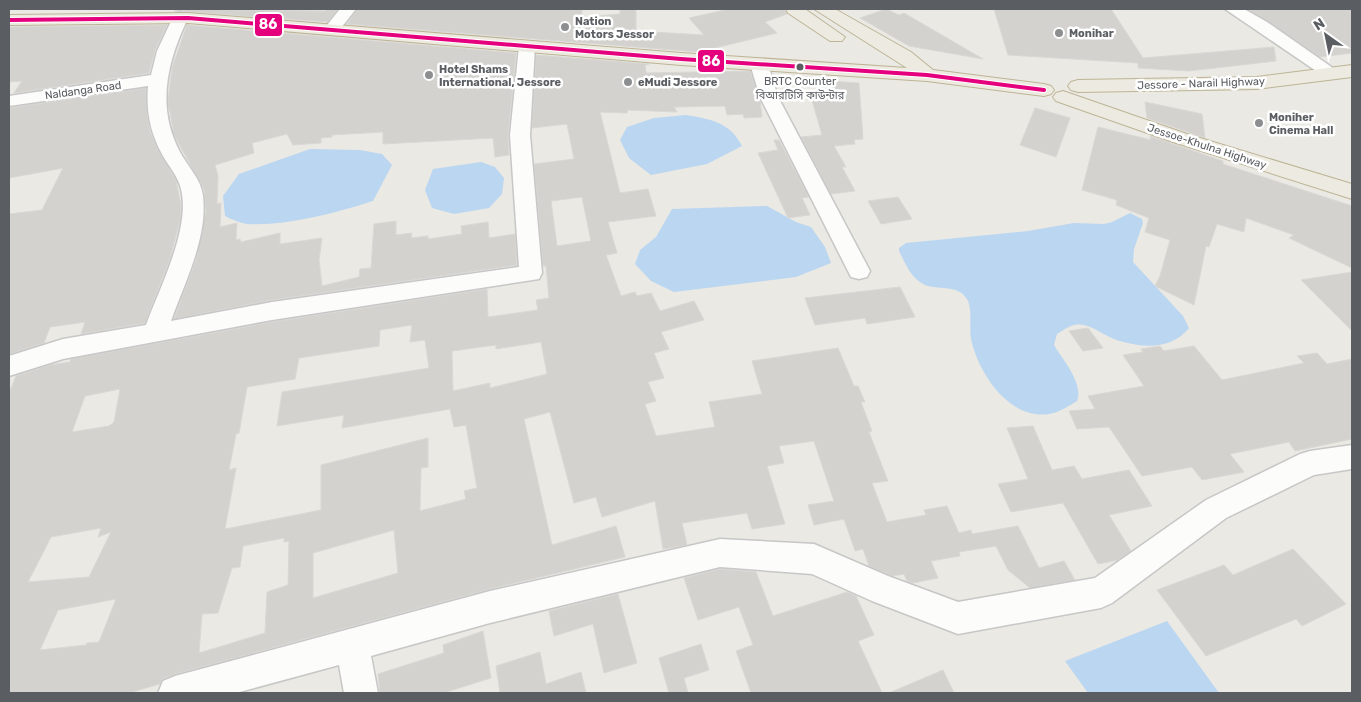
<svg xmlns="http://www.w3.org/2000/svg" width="1361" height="702" font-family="Rubik,'Noto Sans Bengali',sans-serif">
<rect width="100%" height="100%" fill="#eae9e4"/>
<!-- water -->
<g fill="#bbd6f1">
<path d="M686,115C710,119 730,122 742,146L707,164L651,175L629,158L620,140L627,127L654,118Z"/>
<path d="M310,149L360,150L382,154L392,165L373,201C336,213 287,226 247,224C240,223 231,219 225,216L223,196L239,174Z"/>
<path d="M481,162L495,167L504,178L502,194L489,208L454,214L432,208L425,190L433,169Z"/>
<path d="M767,206L796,222L811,227L825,247L831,263L796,277L674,292L651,281L635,264L640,250L656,237L672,209Z"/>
<path d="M1130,213L1142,219L1143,223L1134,249L1133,262L1183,316L1189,328C1171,351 1139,348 1114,339C1100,334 1090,322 1074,325C1069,326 1062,331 1057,334L1054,345C1063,360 1084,384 1077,401C1069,406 1058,413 1049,414C1010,420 980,375 972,343C968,330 973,313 968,301C960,283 936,291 923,284C910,277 906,264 899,251V248L906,243L1028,231L1074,223L1104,224L1112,222Z"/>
<path d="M1167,621L1219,693H1088L1065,661Z"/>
</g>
<!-- building -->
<g fill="#d3d2cf" stroke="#d9d8d4" fill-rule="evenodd">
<path d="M177,9L326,11L327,9H338L327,22L174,11Z"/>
<path d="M358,9H582V17L620,14V9H636V31L704,35L689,18L729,9H784L787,14L765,22L777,33L698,52L347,24Z"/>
<path d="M886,9L899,15L904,13L983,59L909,46L860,18Z"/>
<path d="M994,9H1111L1143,58L1274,47L1276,61L1189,71L1138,68V63L1008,55Z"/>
<path d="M1247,9H1352V53L1320,57Z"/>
<path d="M167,25L155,50L149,73L14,93L22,81L9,82V27Z"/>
<path d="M187,25L516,53L508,135L509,155L495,157L493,138L383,144V132L332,135V137L321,138V143L293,145L287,134L252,143L254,153L215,165L218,176L217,204L221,203L220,227L237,223L236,240L240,239L241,242L280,233V244L322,238L319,260L322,286L359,277L360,269L371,268L374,224L396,221V235L412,233L411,238L428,236V239L462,234L461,226L488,222L489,238L515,234L517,265L272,300L174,319L196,260L206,211L204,189L174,135L168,101L172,68Z"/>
<path d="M536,55L649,64L645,65L646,73L750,71L760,100L762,117L744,118L743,114L727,115L725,106L674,107L677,112L628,110L627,113L600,112L620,193L648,189L656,216L608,222L617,253L606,255L621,296L635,292L637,296L651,293L660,311L694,301L704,320L661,332L669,349L654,353L664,378L648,382L656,401L645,404L656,436L715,427L709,402L762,394L752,361L838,348L854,386H858L865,402H861L872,431L869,432L888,481L872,483L887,522L926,515L924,510L947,506L959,533L971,530L972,534L1018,526L1039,568L1064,561L1075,580L1030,588L1008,570L996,546L959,552L960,556L931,561L938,578L913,583L907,581L904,574L893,576L869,566L863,549L855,551L844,519L814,525L808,505L834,501L814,441L779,446L784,463L767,466L785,524L752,529L747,513L682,523L687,545L663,549L655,501L602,517L596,497L574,503L550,412L524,419L552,545L616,526L625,557L490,589L175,674L162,679L160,684L128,693H9V393L16,376L50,365L70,362L71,359L272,322L487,289L488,317L538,310L536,300L549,298L546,266H543L534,164L574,159L567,124L532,128ZM582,197L591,241L557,246L551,201ZM412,325L410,342L425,340L429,368L282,392L277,426L344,415L342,428L450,409L454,427L466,425L477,488L464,491L466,499L420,511L421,468L428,467V438L321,465V510L225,529L236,468L229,470L236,434L239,433L247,387L295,379L299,358L379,346L380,330ZM541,342L547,374L490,388V383L453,391L452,351L496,345V349ZM120,389L114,422L109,426L72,432L85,396ZM101,528L98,537L111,532L89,577L28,582L51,537ZM394,530L398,573L313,598V553ZM284,538V542L289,541L288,585L267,592L265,633L199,653L202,614L218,613L232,568L240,567L243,546ZM116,599L99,642L87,643L86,645L40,650L58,610Z"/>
<path d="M828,81L859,83L863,139L854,140L855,144L834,146L846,167H842L855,191L831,194L801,137L822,135L810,93H832Z"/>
<path d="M146,88L147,113L150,131L157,148L176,181L181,205L180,221L170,258L145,323L81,334L85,322L50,327L44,343L9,354V214L42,210L63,168L9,178V108Z"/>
<path d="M1145,102L1202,114L1205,138L1147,118Z"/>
<path d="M1035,108L1070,118L1056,157L1020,145Z"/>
<path d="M1098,127L1151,140L1150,136L1223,161V164L1352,206V268L1289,238L1294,235L1246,218L1244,232L1217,224L1209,247L1206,246L1194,305L1155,286L1160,276L1170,240L1145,232L1149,218L1116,205L1117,200L1082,190Z"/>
<path d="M774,140H779L809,197L802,198L810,215L788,218L758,153L778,150Z"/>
<path d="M898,197L912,219L881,224L868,201Z"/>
<path d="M1352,272V331L1301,280Z"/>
<path d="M900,287L915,317L867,324L865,318L815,325L805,298Z"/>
<path d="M1088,328L1103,348L1083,351L1069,331Z"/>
<path d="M1160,346L1164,351L1194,346L1222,380L1304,363L1297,356L1317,353L1327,364L1352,359V439L1295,451L1289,442L1230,454L1244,472L1202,480L1192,467L1142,476L1109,427L1077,429L1069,411L1095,409L1088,396L1144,386L1123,355L1143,352L1141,349Z"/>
<path d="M1033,426L1052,470L1074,466L1082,479L1129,470L1152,506L1109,515L1131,551L1118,560L1098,564L1063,503L1011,512L998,484L1028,479L1007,428Z"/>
<path d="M1293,549L1346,604L1302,626L1296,619L1206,656L1157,590L1224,565L1233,575Z"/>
<path d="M720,569L756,572L773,616L847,592L856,596L874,635L858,641L882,693H751L736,651L753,645L739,607L698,620L684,578Z"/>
<path d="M618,594L637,663L604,673L593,624L554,636L549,611Z"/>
<path d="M483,631L491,678L443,693H380L378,674L444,653L443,645Z"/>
<path d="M701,644L709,670L684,678L688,693H669L659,658Z"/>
<path d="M540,652L546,684L581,672L586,693H500L496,666Z"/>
<path d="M943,670L954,693H889Z"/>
</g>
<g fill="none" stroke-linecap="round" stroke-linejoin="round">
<!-- minor casing -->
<g stroke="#c6c7c6" stroke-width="3">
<g id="minor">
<path d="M340,9H356L337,33H325L323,30Z"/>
<path d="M1225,9H1244L1267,22L1340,73L1337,77H1325Z"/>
<path d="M180,13L188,18C167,62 156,107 180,152C188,167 201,179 203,196C208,237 185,282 171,321L272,302L519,267L510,135L519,46L521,42H533L535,46L530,135L542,273L539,279L272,320L63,359L9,376V356L63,339L146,325C159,289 191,228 181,189C178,176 169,167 163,156C150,133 146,111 148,86L9,106V96L151,75L157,51L174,15Z"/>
<path d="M759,59L765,60L768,64L778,97L870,271L867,277L859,279L851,277L760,97L750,64L753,60Z"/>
<path d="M1352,445V469L1314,475L1226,518L1112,603L1101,608L958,634L872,601L812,574L720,567L490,623L371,656L378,693H344L339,665L236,693H158L163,681L175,676L490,591L720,539L814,544L888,576L958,602L1095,578L1206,500L1300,454L1310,451Z"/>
</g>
</g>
<!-- highway casing -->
<g stroke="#bdb495" stroke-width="2">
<g id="highway">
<path d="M786,9H805L845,37L842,41H830L788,13Z"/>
<path d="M814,9H835L911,52L933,70L1044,84L1051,86L1054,90L1051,94L1044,96L927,81L681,65L188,23L9,25V15L188,13L681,53L907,68Z"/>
<path d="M1352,65V77L1257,89L1078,92L1071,90L1068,86L1071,82L1078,80L1257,77Z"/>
<path d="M1063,91L1187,134L1352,184V199L1173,142L1056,101L1053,97L1056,93Z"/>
</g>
</g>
<!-- minor -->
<use href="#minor" fill="#fcfcfb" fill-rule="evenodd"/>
<!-- highway -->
<use href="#highway" fill="#edebe1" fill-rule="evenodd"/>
<!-- bus-1 casing -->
<g stroke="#fff" stroke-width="6">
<path id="bus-1" d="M9,20L188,18L681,59L927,75L1044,90"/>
</g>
<!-- bus-1 -->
<use href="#bus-1" stroke="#e5007d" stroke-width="4"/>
</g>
<!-- markers -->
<g fill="#8c8e8f" stroke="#fff" stroke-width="2">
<circle cx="565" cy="27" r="5"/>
<circle cx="1059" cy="33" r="5"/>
<circle cx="429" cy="75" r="5"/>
<circle cx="628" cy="82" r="5"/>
<circle cx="1259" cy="123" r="5"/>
</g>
<circle fill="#5a5d61" stroke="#fff" stroke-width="2" cx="800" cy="67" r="4.5"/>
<g text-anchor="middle" stroke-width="5" stroke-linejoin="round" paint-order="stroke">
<!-- far-poi labels -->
<g font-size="11" font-weight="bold" fill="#5a5d61" stroke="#fff" text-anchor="start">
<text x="575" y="25">Nation<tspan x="575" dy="13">Motors Jessor</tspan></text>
<text x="1069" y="37">Monihar</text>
<text x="439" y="73">Hotel Shams<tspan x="439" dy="13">International, Jessore</tspan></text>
<text x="638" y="86">eMudi Jessore</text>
<text x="1269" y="121">Moniher<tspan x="1269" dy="13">Cinema Hall</tspan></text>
</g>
<!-- bus labels -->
<g font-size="11" fill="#5a5d61" stroke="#fff">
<text x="800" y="85">BRTC Counter<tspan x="800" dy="14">বিআরটিসি কাউন্টার</tspan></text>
</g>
<!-- far-street labels -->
<g font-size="11" fill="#5a5d61" stroke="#fff">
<text transform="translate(1201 83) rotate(-2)" y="4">Jessore - Narail Highway</text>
<text transform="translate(83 90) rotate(-8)" y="4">Naldanga Road</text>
<text transform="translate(1207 146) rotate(18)" y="4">Jessoe-Khulna Highway</text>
</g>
</g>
<g stroke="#fff" stroke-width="2">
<rect x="254" y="13" width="29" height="24" rx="5" fill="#e5007d"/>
<rect x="697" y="49" width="28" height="24" rx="5" fill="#e5007d"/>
</g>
<g font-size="14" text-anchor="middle" font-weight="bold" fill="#fff">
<text x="268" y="29">86</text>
<text x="711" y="66">86</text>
</g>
<!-- border -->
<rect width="1361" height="702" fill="none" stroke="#5a5d61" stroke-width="20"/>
<!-- north arrow -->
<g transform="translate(1326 35) rotate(327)" stroke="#ffffff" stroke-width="4" paint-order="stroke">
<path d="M0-4L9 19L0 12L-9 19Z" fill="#5a5d61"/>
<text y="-8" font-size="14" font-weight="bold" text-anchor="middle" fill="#5a5d61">N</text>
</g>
</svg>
